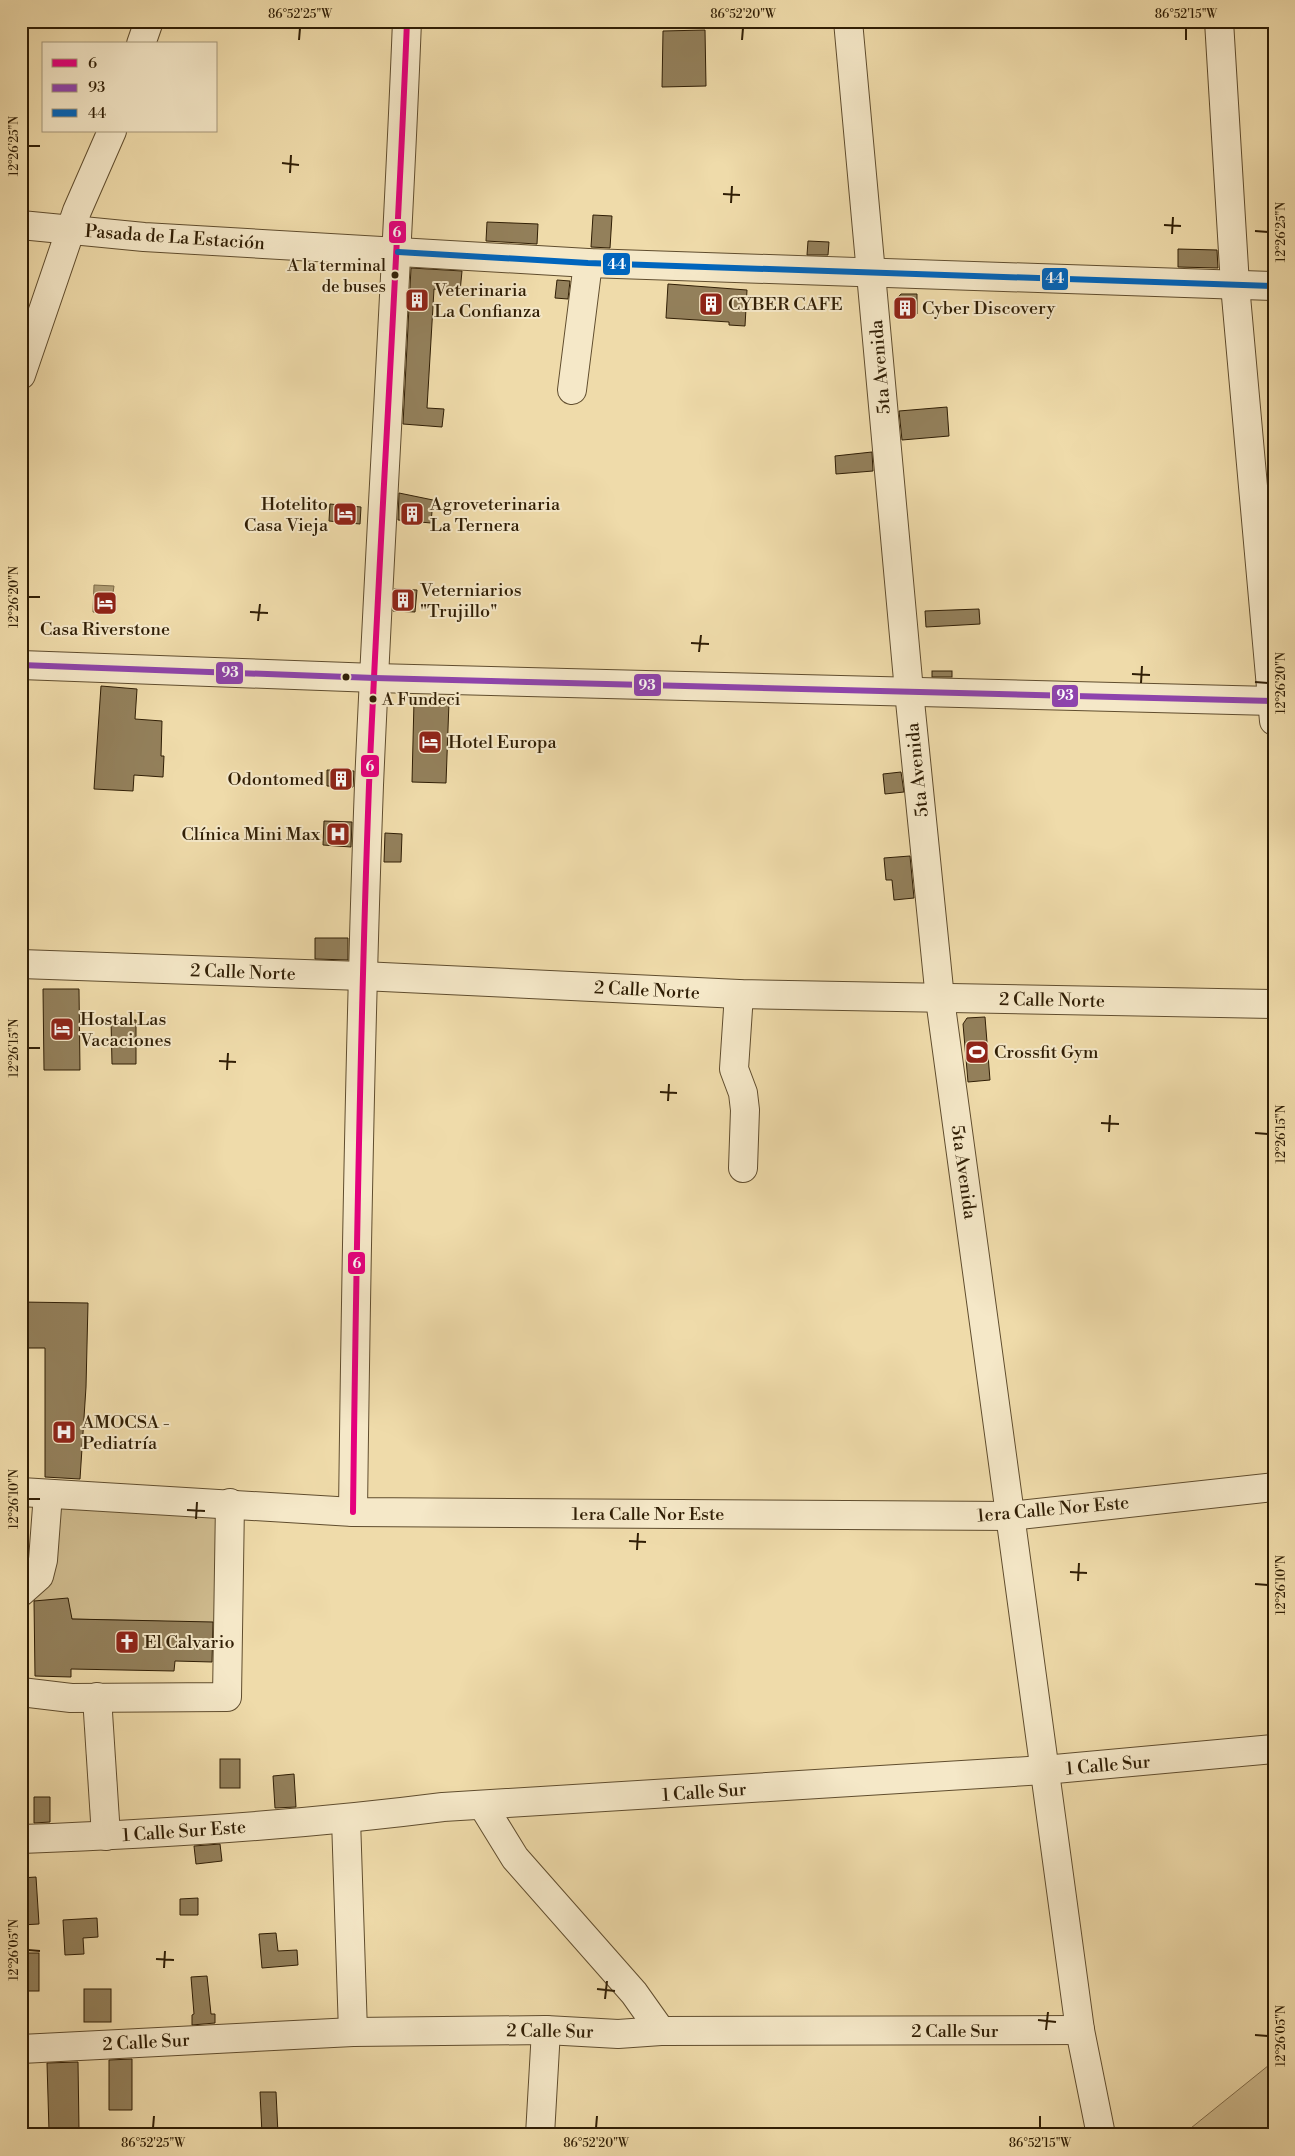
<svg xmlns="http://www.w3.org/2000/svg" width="1295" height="2156" font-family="'Libre Bodoni',serif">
<rect width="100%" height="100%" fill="#efdbaa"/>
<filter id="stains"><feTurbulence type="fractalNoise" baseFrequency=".004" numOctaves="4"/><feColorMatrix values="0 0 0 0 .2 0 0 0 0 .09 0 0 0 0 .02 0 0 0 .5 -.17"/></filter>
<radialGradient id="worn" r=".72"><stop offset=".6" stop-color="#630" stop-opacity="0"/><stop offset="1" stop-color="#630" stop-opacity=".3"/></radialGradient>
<!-- green -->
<g fill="#cfbb8e" stroke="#806c4a">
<path d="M57,1504L223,1513L220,1623L72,1619L34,1601Z"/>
<path d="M1274,2061V2135H1183L1186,2132Z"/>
</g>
<!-- water -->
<path fill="#ae9b72" stroke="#7c6946" d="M94,585L114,586L110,614L93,612Z"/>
<!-- building -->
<g fill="#93805b" stroke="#301e05">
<path d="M705,30L706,86L662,87L663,31Z"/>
<path d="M593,215L612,216L610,248L591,247Z"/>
<path d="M487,222L538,224L537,244L486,241Z"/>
<path d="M808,241L829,242L828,255H807Z"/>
<path d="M1178,249L1217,250L1218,268L1178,267Z"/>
<path d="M411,268L462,271L460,292L434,289L427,408L444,409L442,427L403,424Z"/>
<path d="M557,280L570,281L568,299L555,298Z"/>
<path d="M668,284L747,290L745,326L729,325V322L666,318Z"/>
<path d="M901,294H917V314H894V302Z"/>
<path d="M947,407L949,436L902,440L899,411Z"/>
<path d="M872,452L873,471L836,474L835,456Z"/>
<path d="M399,493L433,500L431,523L398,520Z"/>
<path d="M330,504L361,507L360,524L329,521Z"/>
<path d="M394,589L417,590L415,612L393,611Z"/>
<path d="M979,609L980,624L926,627L925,611Z"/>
<rect x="932" y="671" width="20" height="6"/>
<path d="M101,686L137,689L135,719L162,721L161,756H164L163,777L134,775L133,791L94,789Z"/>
<path d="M414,701L449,702L446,783L412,782Z"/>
<path d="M327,770L354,771L353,787L327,786Z"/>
<path d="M901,772L904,792L885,794L883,774Z"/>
<path d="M324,821L352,822L351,847L323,845Z"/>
<path d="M385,833L402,834L401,862H384Z"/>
<path d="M910,856L914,898L894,900L892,880H886L884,858Z"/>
<path d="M315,938H348V960L315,959Z"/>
<path d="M43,989H79L80,1070H44Z"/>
<path d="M985,1017L990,1080L968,1082L963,1024L967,1018Z"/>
<path d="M111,1020H136V1064H112Z"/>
<path d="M21,1302L88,1303L86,1387L80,1479L45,1477V1348H21Z"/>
<path d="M68,1598L72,1619L213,1622L212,1662L175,1661L174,1671L71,1669V1677L35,1676L34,1601Z"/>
<rect x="220" y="1759" width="20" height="29"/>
<path d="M294,1774L296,1807L275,1808L273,1776Z"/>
<path d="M34,1797H50V1822L34,1823Z"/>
<path d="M220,1844L222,1861L196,1864L194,1846Z"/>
<path d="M36,1877L39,1924L21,1925V1878Z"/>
<path d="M198,1898V1915H180V1899Z"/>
<path d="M97,1918L98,1937L83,1938L84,1954L65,1955L63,1920Z"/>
<path d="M276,1933L278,1951L297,1950L298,1965L262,1968L259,1934Z"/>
<rect x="21" y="1953" width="18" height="38"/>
<path d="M207,1976L211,2014H215V2023L192,2025V2015L194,2014L191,1977Z"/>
<rect x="84" y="1989" width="27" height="33"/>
<path d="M132,2059V2110H109V2060Z"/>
<path d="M78,2062L79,2130L49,2131L47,2063Z"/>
<path d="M260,2092H276L278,2134H262Z"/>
</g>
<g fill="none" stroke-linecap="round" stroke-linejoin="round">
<!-- minor casing -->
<g stroke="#604d2e" stroke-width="30">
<g id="minor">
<path d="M848,21L909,691L940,999L1080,2030L1101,2135"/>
<path d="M1219,21L1235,285L1274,721"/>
<path d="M141,44L149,21"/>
<path d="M21,225L144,237L588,263L1274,286"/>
<path d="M21,375L77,211L112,131"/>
<path d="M572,390L588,263"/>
<path d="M21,665L375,678L1274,701"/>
<path d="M21,964L362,976L739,994L1274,1004"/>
<path d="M739,994L734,1069L743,1093L745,1110L743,1168"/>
<path d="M21,1492L353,1512L1011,1516L1274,1487"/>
<path d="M353,1512C356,1269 360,1027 369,785C380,530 397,276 407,21"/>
<path d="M21,1592L39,1576L43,1560L48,1494"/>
<path d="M21,1692L71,1698L227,1697L230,1503"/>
<path d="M97,1697L106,1836"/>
<path d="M483,1806L515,1858L634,1993L661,2031"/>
<path d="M346,1819L353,2032"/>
<path d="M21,1839C162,1834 303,1825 443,1807L1044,1770L1274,1749"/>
<path d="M21,2049L353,2032L546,2030L618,2034L661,2031L1080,2030"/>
<path d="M540,2135L546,2030"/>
</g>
</g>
<!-- minor -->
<use href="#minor" stroke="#f5e8c8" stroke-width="28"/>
<!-- bus-1 casing -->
<g stroke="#f5e8c8" stroke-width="10">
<path id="bus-1" d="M353,1512C356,1269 360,1027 369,785C380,530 397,276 407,21"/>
</g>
<!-- bus-2 casing -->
<g stroke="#f5e8c8" stroke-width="10">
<path id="bus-2" d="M21,665L375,678L1274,701"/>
</g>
<!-- bus-3 casing -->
<g stroke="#f5e8c8" stroke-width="10">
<path id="bus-3" d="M398,252L588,263L1274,286"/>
</g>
<!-- bus-1 -->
<use href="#bus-1" stroke="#e5007d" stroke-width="6"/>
<!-- bus-2 -->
<use href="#bus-2" stroke="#8e44ad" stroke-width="6"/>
<!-- bus-3 -->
<use href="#bus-3" stroke="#0065bd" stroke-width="6"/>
</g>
<!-- ticks -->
<path fill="none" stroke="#301e05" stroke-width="2" d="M299,40L300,28M742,40L743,28M1186,40V28M28,146H40M282,163L299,165M290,173L291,155M723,194L740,195M731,203L732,186M1164,225L1181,226M1255,231L1268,232M1172,234L1173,217M28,597H40M250,612L268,613M258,621L260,604M691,643L709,644M699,652L701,635M1132,674L1150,675M1255,682L1268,683M1141,683L1142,666M28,1048H40M219,1061L236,1062M227,1070L228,1053M660,1092L677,1093M668,1101L669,1084M1101,1123L1119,1124M1109,1132L1110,1115M1255,1133L1268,1134M28,1499H40M187,1510L205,1511M196,1519L197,1502M629,1541L646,1542M637,1550L638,1533M1070,1572L1087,1573M1078,1581L1079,1563M1255,1584L1268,1585M28,1950L40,1951M156,1959L174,1960M164,1968L165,1951M597,1989L615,1991M605,1999L607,1981M1038,2020L1056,2022M1046,2030L1048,2012M1255,2035L1268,2036M153,2128L154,2116M596,2128L597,2116M1040,2128V2116"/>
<!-- icons -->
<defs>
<g id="building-square" transform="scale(1.25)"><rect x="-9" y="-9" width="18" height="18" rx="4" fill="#8f2418" stroke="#f5e8c8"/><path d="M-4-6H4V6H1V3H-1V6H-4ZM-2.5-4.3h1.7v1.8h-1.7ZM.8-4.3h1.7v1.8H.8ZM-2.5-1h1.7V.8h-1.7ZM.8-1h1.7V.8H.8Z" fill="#fff"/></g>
<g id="hotel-square" transform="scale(1.25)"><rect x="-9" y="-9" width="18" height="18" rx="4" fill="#8f2418" stroke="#f5e8c8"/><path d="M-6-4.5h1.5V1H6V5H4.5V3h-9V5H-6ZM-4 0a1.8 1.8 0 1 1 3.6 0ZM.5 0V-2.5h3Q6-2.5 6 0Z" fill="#fff"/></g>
<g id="hospital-square" transform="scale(1.25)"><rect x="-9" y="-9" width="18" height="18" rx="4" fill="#8f2418" stroke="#f5e8c8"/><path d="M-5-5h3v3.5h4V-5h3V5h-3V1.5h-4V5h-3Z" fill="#fff"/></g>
<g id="stadium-square" transform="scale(1.25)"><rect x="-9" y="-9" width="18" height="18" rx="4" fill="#8f2418" stroke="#f5e8c8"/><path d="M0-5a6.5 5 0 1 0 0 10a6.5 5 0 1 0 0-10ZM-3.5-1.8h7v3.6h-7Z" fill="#fff"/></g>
<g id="church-square" transform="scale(1.25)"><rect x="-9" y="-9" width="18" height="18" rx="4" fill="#8f2418" stroke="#f5e8c8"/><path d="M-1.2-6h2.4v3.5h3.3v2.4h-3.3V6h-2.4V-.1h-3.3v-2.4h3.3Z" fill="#fff"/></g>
</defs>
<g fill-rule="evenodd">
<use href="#building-square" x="417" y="300"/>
<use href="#building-square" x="711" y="304"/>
<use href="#building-square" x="905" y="308"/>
<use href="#hotel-square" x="345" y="514"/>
<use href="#building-square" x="412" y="514"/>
<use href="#building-square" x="403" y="600"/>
<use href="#hotel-square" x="105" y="603"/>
<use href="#hotel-square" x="430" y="742"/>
<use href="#building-square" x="341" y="779"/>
<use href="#hospital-square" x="338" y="834"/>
<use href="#hotel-square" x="62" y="1029"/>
<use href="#stadium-square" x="977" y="1052"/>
<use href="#hospital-square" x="64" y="1432"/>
<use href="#church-square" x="127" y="1642"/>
</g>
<!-- markers -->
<g fill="#301e05" stroke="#f5e8c8" stroke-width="2">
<circle cx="395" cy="275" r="4.5"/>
<circle cx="346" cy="677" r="4.5"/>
<circle cx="373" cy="699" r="4.5"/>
</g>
<g text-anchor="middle" stroke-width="4" stroke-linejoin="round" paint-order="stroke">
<!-- bus labels -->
<g font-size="17" fill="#301e05" stroke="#f5e8c8" text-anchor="end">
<text x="386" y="271">A la terminal<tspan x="386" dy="21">de buses</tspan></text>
<text x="382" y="705" text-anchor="start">A Fundeci</text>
</g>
<!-- street labels -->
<g font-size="18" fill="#301e05" stroke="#f5e8c8">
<text transform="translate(175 237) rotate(4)" y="6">Pasada de La Estación</text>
<text transform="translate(880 367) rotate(-95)" y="6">5ta Avenida</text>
<text transform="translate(917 770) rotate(-96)" y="6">5ta Avenida</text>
<text transform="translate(243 972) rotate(2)" y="6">2 Calle Norte</text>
<text transform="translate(647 990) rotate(3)" y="6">2 Calle Norte</text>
<text transform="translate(1052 1000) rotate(1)" y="6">2 Calle Norte</text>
<text transform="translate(964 1172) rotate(82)" y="6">5ta Avenida</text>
<text transform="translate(1053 1509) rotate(-5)" y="6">1era Calle Nor Este</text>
<text x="648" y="1520">1era Calle Nor Este</text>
<text transform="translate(1108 1765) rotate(-5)" y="6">1 Calle Sur</text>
<text transform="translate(704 1792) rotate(-4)" y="6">1 Calle Sur</text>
<text transform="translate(184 1831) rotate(-4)" y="6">1 Calle Sur Este</text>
<text transform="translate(550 2031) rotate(1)" y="6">2 Calle Sur</text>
<text x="955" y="2037">2 Calle Sur</text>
<text transform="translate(146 2042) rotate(-3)" y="6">2 Calle Sur</text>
</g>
<!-- poi labels -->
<g font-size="18" fill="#301e05" stroke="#f5e8c8" text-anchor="start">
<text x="434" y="296">Veterinaria<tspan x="434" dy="21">La Confianza</tspan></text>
<text x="728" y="310">CYBER CAFE</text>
<text x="922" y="314">Cyber Discovery</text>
<text x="328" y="510" text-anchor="end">Hotelito<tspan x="328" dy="21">Casa Vieja</tspan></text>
<text x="430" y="510">Agroveterinaria<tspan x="430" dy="21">La Ternera</tspan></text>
<text x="420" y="596">Veterniarios<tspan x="420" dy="21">"Trujillo"</tspan></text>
<text x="105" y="635" text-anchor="middle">Casa Riverstone</text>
<text x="448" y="748">Hotel Europa</text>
<text x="324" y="785" text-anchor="end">Odontomed</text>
<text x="320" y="840" text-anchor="end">Clínica Mini Max</text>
<text x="80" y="1025">Hostal Las<tspan x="80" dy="21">Vacaciones</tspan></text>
<text x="994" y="1058">Crossfit Gym</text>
<text x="82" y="1428">AMOCSA -<tspan x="82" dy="21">Pediatría</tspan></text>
<text x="144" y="1648">El Calvario</text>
</g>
</g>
<g stroke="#f5e8c8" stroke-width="2">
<rect x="388" y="220" width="19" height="24" rx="5" fill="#e5007d"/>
<rect x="602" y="252" width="29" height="24" rx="5" fill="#0065bd"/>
<rect x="1041" y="267" width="28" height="24" rx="5" fill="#0065bd"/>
<rect x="215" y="661" width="29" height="24" rx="5" fill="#8e44ad"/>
<rect x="633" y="673" width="29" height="24" rx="5" fill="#8e44ad"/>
<rect x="1051" y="684" width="28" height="24" rx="5" fill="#8e44ad"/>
<rect x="360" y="754" width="20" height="24" rx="5" fill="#e5007d"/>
<rect x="347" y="1251" width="19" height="24" rx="5" fill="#e5007d"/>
</g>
<g font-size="14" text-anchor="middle" font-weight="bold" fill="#fff">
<text x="397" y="237">6</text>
<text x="617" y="269">44</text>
<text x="1055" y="283">44</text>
<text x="230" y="677">93</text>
<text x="647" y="690">93</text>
<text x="1065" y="700">93</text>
<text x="370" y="771">6</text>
<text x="357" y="1268">6</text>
</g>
<!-- margin -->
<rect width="1295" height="2156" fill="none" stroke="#efdbaa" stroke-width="55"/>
<!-- legend -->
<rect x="42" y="42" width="175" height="90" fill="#f5e8c8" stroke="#a6977a"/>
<rect x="52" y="59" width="25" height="8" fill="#e5007d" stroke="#a6977a"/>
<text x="88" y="68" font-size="15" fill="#301e05">6</text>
<rect x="52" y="84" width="25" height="8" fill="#8e44ad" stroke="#a6977a"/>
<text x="88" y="92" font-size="15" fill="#301e05">93</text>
<rect x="52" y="109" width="25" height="8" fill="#0065bd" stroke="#a6977a"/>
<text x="88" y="118" font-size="15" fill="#301e05">44</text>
<rect x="28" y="28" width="1240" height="2100" fill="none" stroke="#301e05" stroke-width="2"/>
<g font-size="12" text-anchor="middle" fill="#301e05">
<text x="300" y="18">86°52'25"W</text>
<text x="743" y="18">86°52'20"W</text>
<text x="1186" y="18">86°52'15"W</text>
<text transform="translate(14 146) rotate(-90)" y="4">12°26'25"N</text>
<text transform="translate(1281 232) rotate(-90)" y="4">12°26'25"N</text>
<text transform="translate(14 597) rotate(-90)" y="4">12°26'20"N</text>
<text transform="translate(1281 683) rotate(-90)" y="4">12°26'20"N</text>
<text transform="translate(14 1048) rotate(-90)" y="4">12°26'15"N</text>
<text transform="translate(1281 1134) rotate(-90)" y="4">12°26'15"N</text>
<text transform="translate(14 1499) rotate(-90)" y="4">12°26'10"N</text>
<text transform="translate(1281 1585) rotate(-90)" y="4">12°26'10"N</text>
<text transform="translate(14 1950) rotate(-90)" y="4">12°26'05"N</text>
<text transform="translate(1281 2036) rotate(-90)" y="4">12°26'05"N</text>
<text x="153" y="2147">86°52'25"W</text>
<text x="596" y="2147">86°52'20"W</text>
<text x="1040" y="2147">86°52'15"W</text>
</g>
<rect width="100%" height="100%" filter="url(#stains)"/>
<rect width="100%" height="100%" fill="url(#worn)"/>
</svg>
